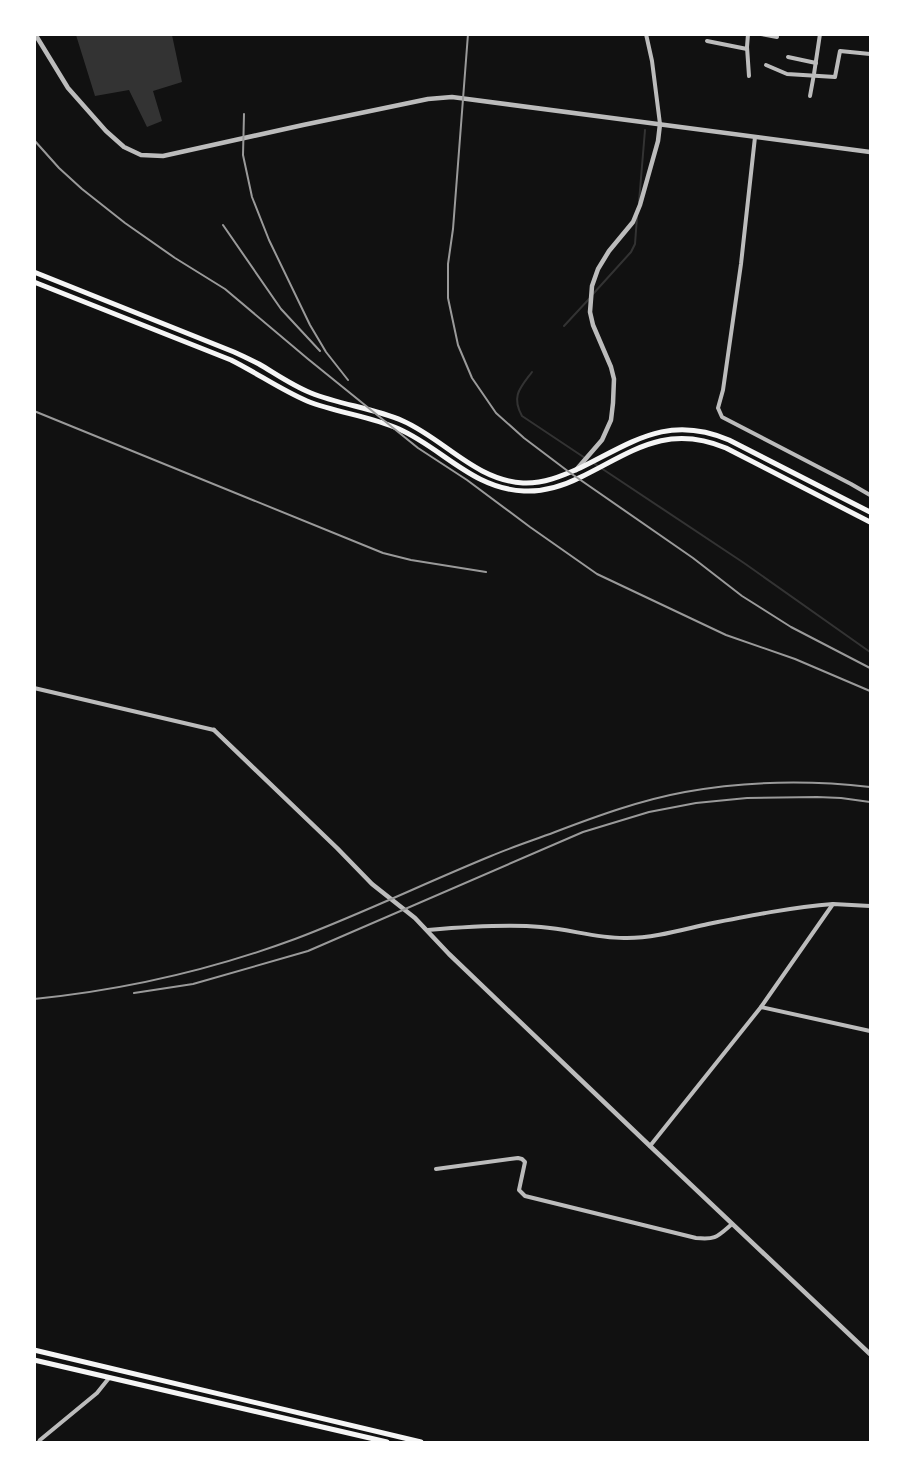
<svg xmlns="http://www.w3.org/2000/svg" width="905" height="1477" font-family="Quicksand,sans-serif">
<rect width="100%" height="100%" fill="#111"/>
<!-- water -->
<path fill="#333" d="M76,35H172L182,82L153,91L162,121L147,127L129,90L95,96Z"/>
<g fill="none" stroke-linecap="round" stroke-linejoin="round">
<!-- stream -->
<g stroke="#333" stroke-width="2">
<path d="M639,202L645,130"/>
<path d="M593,294L631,252L635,244L637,217"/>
<path d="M564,326L589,299"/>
<path d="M532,372C520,388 511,396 522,416L585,458"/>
<path d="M592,462L744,563L870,652"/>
</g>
<!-- minor -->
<g stroke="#bcbcbc" stroke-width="4">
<path d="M646,34L652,61L660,124"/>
<path d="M748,34L747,47L749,76"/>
<path d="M761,34L777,37"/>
<path d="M707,41L747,49"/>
<path d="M788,57L816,63"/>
<path d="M766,65L787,74L835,77L840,51L870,54"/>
<path d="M810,96L814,74L820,34"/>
<path d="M755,137L741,264L723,390L718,408L722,417L851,484L870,495"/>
<path d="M34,688L214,730"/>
<path d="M428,930C463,927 506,924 541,927C570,929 598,939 627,938C654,938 681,930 708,924C748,916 793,907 833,904"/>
<path d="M761,1007L870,1031"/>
<path d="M650,1146L761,1007L833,904L870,906"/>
<path d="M436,1169L518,1158L522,1159L525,1162L519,1190L525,1196L696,1238C716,1240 717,1237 732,1224"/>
<path d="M39,1442L40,1440L97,1393L109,1378"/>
</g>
<!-- tertiary -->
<g stroke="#bcbcbc" stroke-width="4.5">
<path d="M35,34L68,88L106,131L124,147L141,155L163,156L303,125L428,99L452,97L870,152"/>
<path d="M576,470L602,440L611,420L613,403L614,379L611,367L593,325L590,312L592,286L598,269L609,251L633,222L640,205L658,141L660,124"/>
<path d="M214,730L337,848L372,884L415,918L449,954L650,1146L870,1354"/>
</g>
<!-- secondary -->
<g stroke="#f5f5f5" stroke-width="5">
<path d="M34,272L234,352C243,356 251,360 259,364C276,374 293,386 311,393C341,405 373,408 403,421C444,439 475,480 523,483C543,484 562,476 580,468C633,442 668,414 729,440L870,512"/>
<path d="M34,282L231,360C257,373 281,390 307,401C337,413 370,416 399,429C442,448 473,489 524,491C544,492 563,486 581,477C632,452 666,423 726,448L870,522"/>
<path d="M34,1350C163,1381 292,1412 421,1442"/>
<path d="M34,1360L387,1442"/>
</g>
<!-- rail -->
<g stroke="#9a9a9a" stroke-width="2">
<path d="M468,34L453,229L448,264V298L458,345L472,378L496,413L524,438L569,472L693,558L742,596L791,627L870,668"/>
<path d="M244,114L243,155L252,197L269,240L310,325L326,352L348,380"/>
<path d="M34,140L59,168L82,189L125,223L175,258L225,289L308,359L418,448L467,480L530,527L597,574L726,635L795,659L870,691"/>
<path d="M223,225L281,309L320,351"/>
<path d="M34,411L383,553L411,560L486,572"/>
<path d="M134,993L193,984L308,951L583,832L649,812L696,803L747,798L817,797L841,798L870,802"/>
<path d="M34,999C124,990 211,970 295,939C361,914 425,883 491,856C512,847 534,840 555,832C597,816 641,800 685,792C747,781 808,780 870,787"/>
</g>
</g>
<!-- border -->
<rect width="905" height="1477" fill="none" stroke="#ffffff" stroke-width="72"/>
</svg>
